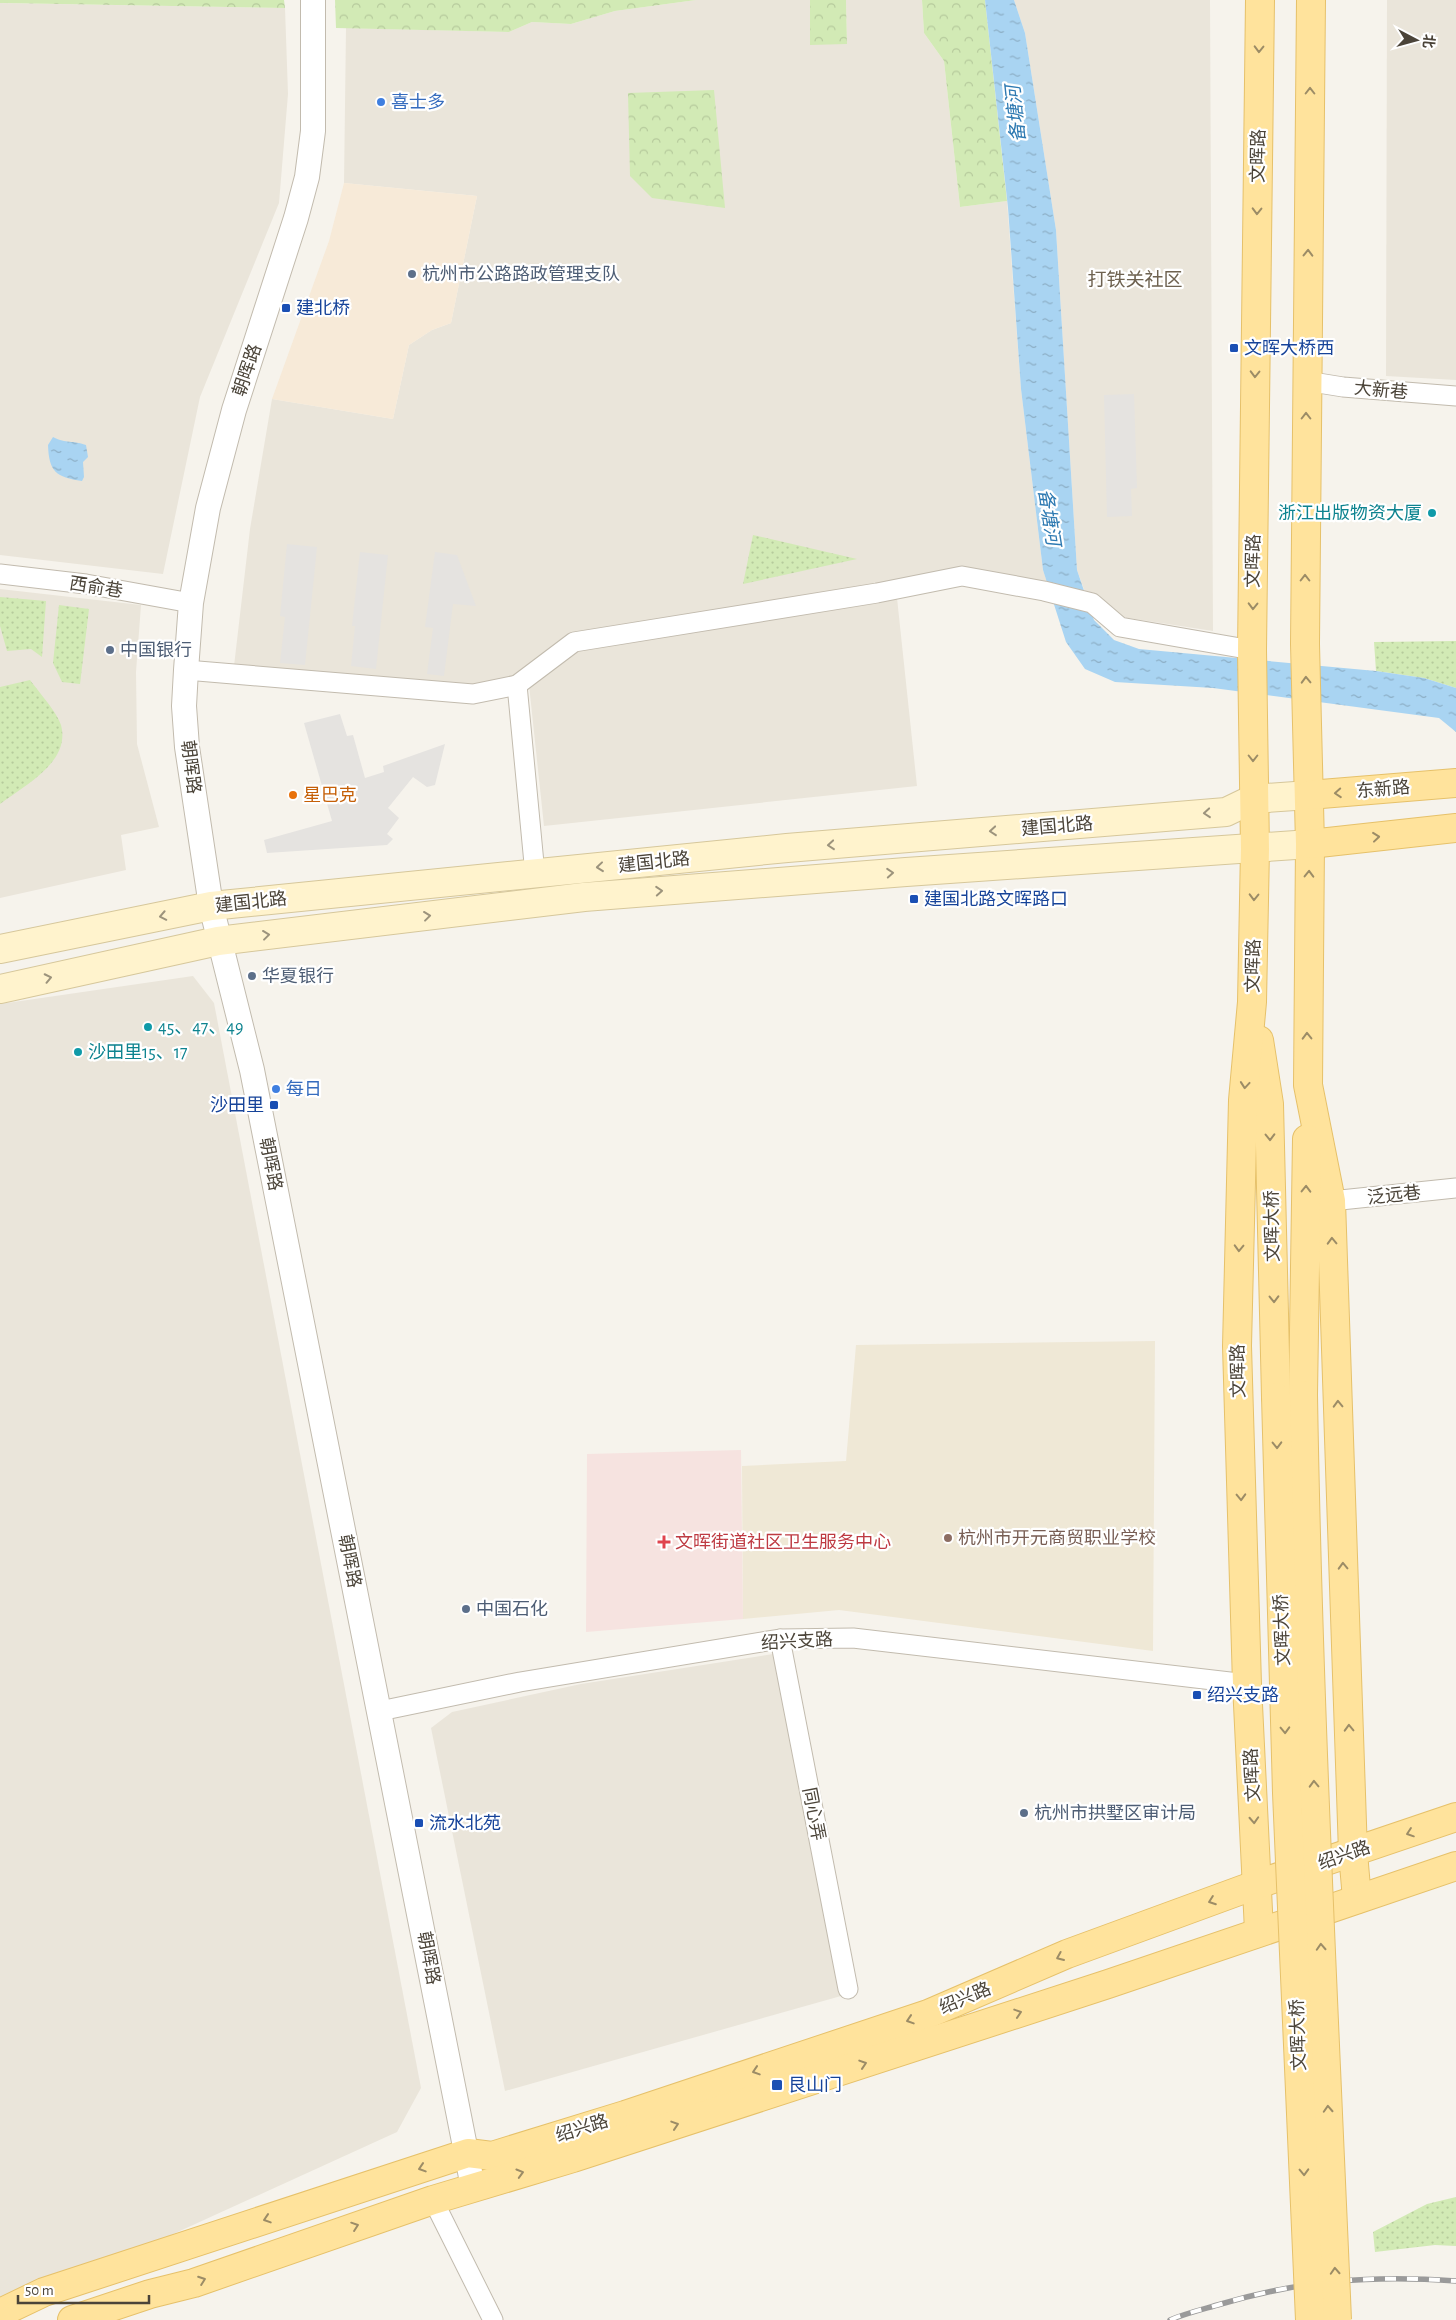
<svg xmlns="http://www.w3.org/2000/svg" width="1456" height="2320" font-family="'Alegreya Sans','Noto Sans SC',sans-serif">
<defs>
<pattern id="grass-dots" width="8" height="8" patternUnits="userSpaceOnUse" patternTransform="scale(1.25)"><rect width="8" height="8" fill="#d2eab5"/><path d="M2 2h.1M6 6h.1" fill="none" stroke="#b6ca9c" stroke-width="1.8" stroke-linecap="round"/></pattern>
<pattern id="forest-crowns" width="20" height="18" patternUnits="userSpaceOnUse" patternTransform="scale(1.25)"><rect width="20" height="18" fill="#d2eab5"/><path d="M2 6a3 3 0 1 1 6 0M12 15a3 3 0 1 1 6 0" fill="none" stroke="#b6ca9c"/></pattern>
<pattern id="water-ripples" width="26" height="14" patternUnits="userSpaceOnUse" patternTransform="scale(1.25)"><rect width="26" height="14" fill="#a9d4f2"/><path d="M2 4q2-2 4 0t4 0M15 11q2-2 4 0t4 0" fill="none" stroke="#8caec5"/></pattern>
</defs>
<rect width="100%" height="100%" fill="#f6f3ec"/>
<!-- residential -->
<g fill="#eae5da">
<path d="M696,0H810V44L847,43L846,0H922L924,33L944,61L960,207L1007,201L1021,389L1043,570L1047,582L967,570L573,634L521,673L485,684L463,686L234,666L250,529L272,399L393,419L409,345L432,330L451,323L477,196L344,183L346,28L509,32L532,22L571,24L615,11Z"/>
<path d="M1014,0H1210L1213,631L1122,617L1086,595L1077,570L1056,230L1025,33Z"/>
<path d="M1387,0H1456V380L1386,376Z"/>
<path d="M0,3L285,8L288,94L279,203L200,397L163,574L0,555Z"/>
<path d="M0,589L141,605L136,672L137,744L159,827L121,835L126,870L0,898Z"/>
<path d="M897,598L917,786L544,826L529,685L572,652Z"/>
<path d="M193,976L214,1003L421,2088L397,2132L0,2313V1004Z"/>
<path d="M773,1654L841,1996L505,2091L431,1728L452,1712L581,1684Z"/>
</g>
<!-- commercial -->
<path fill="#f7ead8" d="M344,183L477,196L451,323L432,330L409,345L393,419L272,399L329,241Z"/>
<!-- education -->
<path fill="#efe8d6" d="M1155,1341L1153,1651L839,1610L743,1619L742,1466L846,1461L856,1345Z"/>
<!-- medical -->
<path fill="#f6e3e0" d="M741,1450L743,1619L586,1632L587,1454Z"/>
<!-- grass -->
<g fill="url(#grass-dots)">
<path d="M753,535L857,559L743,584Z"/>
<path d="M0,597L46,601L42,657L31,649L7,651L0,626Z"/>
<path d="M59,605L89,609L80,684L62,682L53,663Z"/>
<path d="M1456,641V688L1424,678L1376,671L1374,642Z"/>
<path d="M30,680C38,691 57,712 61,725C71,762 25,785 0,804V687Z"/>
<path d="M1456,2197V2246L1435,2245L1375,2252L1373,2232L1427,2204Z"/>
</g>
<!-- forest -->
<g fill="url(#forest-crowns)">
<path d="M0,0H284L285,8L4,3H0Z"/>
<path d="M335,0H696L615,11L571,24L532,22L509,32L336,28Z"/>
<path d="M810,0H846L847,44L810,45Z"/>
<path d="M922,0H985L1007,201L960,207L944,61L924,33Z"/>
<path d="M714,90L725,208L652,198L630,176L628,93Z"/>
</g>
<!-- parking -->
<g fill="#e5e3e0">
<path d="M1134,394L1137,488L1131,489L1132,516L1107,517L1104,395Z"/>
<path d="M287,544L317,547L305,665L280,663L285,617L280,616Z"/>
<path d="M360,552L388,555L376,669L351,666L355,626H352Z"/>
<path d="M435,552L457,555L476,606L453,604L444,676L427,674L433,628L425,627Z"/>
<path d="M340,714L347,736L353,735L365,778L384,772L383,766L445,744L435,785L427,787L413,777L388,808L399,818L387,834L393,839L387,845L267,853L264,840L332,821L304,723Z"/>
</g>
<!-- water -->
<g fill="url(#water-ripples)">
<path d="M985,0H1014L1025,33L1056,230L1077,570L1094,620L1114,640L1139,649L1376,671L1424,678L1456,688V732L1439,718L1213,688L1115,682L1085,669L1066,642L1043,570L1021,389L1008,208Z"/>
<path d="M53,437C67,444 72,440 86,445L88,457L83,462L84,477L82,481C56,477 49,472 48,445Z"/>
</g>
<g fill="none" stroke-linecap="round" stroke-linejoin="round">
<!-- minor casing -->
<g stroke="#c2bbae" stroke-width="21">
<g id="minor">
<path d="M1306,381L1343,387L1456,396"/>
<path d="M0,574L86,584L191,603"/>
<path d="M186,670L473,694L517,685L574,642L877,593L962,576L1044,591L1092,603L1120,627L1252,650"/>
<path d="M517,685L535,874"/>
<path d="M1331,1201L1456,1188"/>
<path d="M780,1639L848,1989"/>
<path d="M380,1711L520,1682L780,1639L853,1638L1247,1684"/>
<path d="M433,2200L493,2320"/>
</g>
</g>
<!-- tertiary casing -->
<g stroke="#c2bbae" stroke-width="26">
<path id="tertiary" d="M313,0V131L307,177L296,218L234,410L208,508L191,603L186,670L184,706L187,747L211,906L252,1070L473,2187"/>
</g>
<!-- secondary casing -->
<g stroke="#d6c79b" stroke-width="30">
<g id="secondary">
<path d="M0,949L211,906L787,848L1226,812L1253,799L1309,795"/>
<path d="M0,989L218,941L584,897L906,872L1310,844"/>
</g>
</g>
<!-- primary casing -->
<g stroke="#e6c16a" stroke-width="30">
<g id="primary">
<path d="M1311,0L1305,644L1310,844L1308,1085L1331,1201L1353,1853L1357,1899"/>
<path d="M1309,795L1456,783"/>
<path d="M1310,844L1456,828"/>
<path d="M1259,1040L1269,1104L1276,1397"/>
<path d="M1303,1395L1307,1139"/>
<path d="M1259,1931L1247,1684L1237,1346L1243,1100L1252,1002L1255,849L1252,650L1260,0"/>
<path d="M0,2313L44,2292L468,2153L492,2156L625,2115L928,2014L1067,1954L1258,1884L1456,1817"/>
<path d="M72,2320L150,2294L194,2283L433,2200L573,2158L1108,1984L1456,1866"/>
</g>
</g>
<!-- minor -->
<use href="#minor" stroke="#fff" stroke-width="19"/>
<!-- tertiary -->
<use href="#tertiary" stroke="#fff" stroke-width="24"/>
<!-- secondary -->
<use href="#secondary" stroke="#fff3cd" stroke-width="28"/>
<!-- primary -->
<use href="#primary" stroke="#ffe39c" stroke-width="28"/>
<!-- rail casing -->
<g stroke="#9a9a9a" stroke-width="5.5">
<path id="rail" d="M1170,2320C1186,2313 1204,2309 1221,2304C1303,2280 1371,2275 1456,2281"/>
</g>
<!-- rail -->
<use href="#rail" stroke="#fff" stroke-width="4" stroke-dasharray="11" stroke-linecap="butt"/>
<!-- primary-bridge casing -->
<g stroke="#e6c16a" stroke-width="30" stroke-linecap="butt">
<g id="primary-bridge">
<path d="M1303,1395C1308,1703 1324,2012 1337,2320"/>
<path d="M1276,1397L1287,1793L1310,2320"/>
</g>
</g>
<!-- primary-bridge -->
<use href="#primary-bridge" stroke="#ffe39c" stroke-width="28"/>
</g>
<!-- one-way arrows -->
<defs><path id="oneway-chevron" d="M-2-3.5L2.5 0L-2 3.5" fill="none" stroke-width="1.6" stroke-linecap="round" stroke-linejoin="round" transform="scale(1.25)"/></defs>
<g stroke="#9c8c66">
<use href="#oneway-chevron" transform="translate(1259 49) rotate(91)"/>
<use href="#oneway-chevron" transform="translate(1310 91) rotate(-90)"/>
<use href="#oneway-chevron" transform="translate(1257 211) rotate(91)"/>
<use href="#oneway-chevron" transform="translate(1308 253) rotate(-89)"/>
<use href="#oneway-chevron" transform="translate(1255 374) rotate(91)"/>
<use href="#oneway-chevron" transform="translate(1306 416) rotate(-90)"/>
<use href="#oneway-chevron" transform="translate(1305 578) rotate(-90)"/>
<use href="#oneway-chevron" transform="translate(1253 606) rotate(91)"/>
<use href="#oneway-chevron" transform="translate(1306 680) rotate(-92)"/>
<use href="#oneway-chevron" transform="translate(1253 758) rotate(90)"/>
<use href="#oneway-chevron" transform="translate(1338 793) rotate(176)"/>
<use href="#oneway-chevron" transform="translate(1376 837) rotate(-6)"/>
<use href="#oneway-chevron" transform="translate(1309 874) rotate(-89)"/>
<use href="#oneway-chevron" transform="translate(1254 897) rotate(91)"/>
<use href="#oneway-chevron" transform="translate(1307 1036) rotate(-91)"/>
<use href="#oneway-chevron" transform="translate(1245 1085) rotate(95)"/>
<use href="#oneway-chevron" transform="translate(1270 1137) rotate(89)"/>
<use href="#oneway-chevron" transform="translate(1306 1189) rotate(-89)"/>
<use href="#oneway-chevron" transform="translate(1332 1241) rotate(-92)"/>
<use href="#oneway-chevron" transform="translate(1239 1248) rotate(92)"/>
<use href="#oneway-chevron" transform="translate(1274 1299) rotate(89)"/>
<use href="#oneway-chevron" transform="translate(1338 1404) rotate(-92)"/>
<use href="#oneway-chevron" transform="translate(1277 1445) rotate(89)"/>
<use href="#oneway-chevron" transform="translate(1241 1497) rotate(88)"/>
<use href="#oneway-chevron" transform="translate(1343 1566) rotate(-92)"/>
<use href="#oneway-chevron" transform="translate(1349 1728) rotate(-92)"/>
<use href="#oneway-chevron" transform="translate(1285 1730) rotate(88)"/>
<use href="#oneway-chevron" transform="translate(1314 1784) rotate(-92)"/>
<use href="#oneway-chevron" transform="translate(1254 1820) rotate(87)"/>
<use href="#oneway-chevron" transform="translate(1410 1833) rotate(161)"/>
<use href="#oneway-chevron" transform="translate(1212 1901) rotate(160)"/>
<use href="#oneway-chevron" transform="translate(1321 1947) rotate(-93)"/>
<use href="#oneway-chevron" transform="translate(1060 1957) rotate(157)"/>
<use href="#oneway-chevron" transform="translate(1018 2013) rotate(-18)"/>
<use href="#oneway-chevron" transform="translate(910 2020) rotate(162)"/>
<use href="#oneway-chevron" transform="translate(863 2064) rotate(-18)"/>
<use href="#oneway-chevron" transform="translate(756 2071) rotate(162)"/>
<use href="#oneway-chevron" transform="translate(1328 2109) rotate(-93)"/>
<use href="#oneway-chevron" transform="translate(675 2125) rotate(-18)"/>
<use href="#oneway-chevron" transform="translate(422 2168) rotate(162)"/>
<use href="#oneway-chevron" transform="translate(1304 2172) rotate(88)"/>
<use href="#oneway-chevron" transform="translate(520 2173) rotate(-16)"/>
<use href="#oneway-chevron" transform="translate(267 2219) rotate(162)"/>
<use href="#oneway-chevron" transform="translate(355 2226) rotate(-19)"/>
<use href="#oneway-chevron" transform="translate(1335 2271) rotate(-93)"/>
<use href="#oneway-chevron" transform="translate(202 2280) rotate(-20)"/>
</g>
<g stroke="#9c937c">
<use href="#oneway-chevron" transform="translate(1207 813) rotate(175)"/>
<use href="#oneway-chevron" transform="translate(993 831) rotate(175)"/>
<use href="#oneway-chevron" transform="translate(831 845) rotate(175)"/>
<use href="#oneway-chevron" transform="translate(600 867) rotate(174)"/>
<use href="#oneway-chevron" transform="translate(890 873) rotate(-4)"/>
<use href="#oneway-chevron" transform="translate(659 891) rotate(-4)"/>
<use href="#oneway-chevron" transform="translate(163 916) rotate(169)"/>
<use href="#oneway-chevron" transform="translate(427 916) rotate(-7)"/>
<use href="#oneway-chevron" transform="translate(266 935) rotate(-7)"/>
<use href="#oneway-chevron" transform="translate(48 978) rotate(-12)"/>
</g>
<!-- markers -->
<g fill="#3f7fe0" stroke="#fff" stroke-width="2">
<circle cx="381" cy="102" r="5"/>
<circle cx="276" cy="1089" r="5"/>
</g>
<g fill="#5c6f8a" stroke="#fff" stroke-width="2">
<circle cx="412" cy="274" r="5"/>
<circle cx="110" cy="650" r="5"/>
<circle cx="252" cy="976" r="5"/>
<circle cx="466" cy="1609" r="5"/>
<circle cx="1024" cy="1813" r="5"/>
</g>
<g fill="#1a4fb4" stroke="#fff" stroke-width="2">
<rect x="281" y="303" width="10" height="10" rx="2.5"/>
<rect x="1229" y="343" width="10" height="10" rx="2.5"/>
<rect x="909" y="894" width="10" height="10" rx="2.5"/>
<rect x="269" y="1100" width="10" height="10" rx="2.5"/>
<rect x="1192" y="1690" width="10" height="10" rx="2.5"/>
<rect x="414" y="1818" width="10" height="10" rx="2.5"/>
<rect x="771" y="2079" width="12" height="12" rx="2.5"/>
</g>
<g fill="#0f9aa8" stroke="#fff" stroke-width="2">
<circle cx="1432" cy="513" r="5"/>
<circle cx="148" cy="1027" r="5"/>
<circle cx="78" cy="1052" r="5"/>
</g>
<circle fill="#e8710a" stroke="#fff" stroke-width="2" cx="293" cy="795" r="5"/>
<circle fill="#8d6e63" stroke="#fff" stroke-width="2" cx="948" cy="1538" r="5"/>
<path fill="#e0444e" stroke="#fff" stroke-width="2" d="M661.5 1534.5h5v5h5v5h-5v5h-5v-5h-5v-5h5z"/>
<g text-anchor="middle" stroke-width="4.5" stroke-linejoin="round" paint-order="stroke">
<!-- shop labels -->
<g font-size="18" fill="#366cbe" stroke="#fff" text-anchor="start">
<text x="391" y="108">喜士多</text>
<text x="286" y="1095">每日</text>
</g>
<!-- street labels -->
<g font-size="18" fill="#4b4439" stroke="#fff">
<text transform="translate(1258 156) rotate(-89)" y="6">文晖路</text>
<text transform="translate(247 370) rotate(-71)" y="6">朝晖路</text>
<text transform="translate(1381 390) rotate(5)" y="6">大新巷</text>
<text transform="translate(1253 561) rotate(-89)" y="6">文晖路</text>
<text transform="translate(96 587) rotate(9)" y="6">西俞巷</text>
<text transform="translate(191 767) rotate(83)" y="6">朝晖路</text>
<text transform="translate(1383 789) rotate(-5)" y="6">东新路</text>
<text transform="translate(1057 826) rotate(-5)" y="6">建国北路</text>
<text transform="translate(654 862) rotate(-6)" y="6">建国北路</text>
<text transform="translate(251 902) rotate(-6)" y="6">建国北路</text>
<text transform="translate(1253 966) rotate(-89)" y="6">文晖路</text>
<text transform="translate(271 1164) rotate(79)" y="6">朝晖路</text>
<text transform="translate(1394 1195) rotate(-6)" y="6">泛远巷</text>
<text transform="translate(1272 1226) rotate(-91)" y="6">文晖大桥</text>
<text transform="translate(1238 1371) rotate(-91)" y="6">文晖路</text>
<text transform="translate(350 1561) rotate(79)" y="6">朝晖路</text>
<text transform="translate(1282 1630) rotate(-92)" y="6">文晖大桥</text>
<text transform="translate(797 1641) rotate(-3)" y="6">绍兴支路</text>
<text transform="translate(1252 1775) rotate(-93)" y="6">文晖路</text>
<text transform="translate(814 1814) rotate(79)" y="6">同心弄</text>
<text transform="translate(1344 1855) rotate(-19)" y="6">绍兴路</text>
<text transform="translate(429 1958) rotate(79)" y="6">朝晖路</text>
<text transform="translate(965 1998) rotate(-23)" y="6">绍兴路</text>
<text transform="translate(1298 2035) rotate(-92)" y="6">文晖大桥</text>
<text transform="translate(582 2128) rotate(-17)" y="6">绍兴路</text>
</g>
<!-- service labels -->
<g font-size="18" fill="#4e5e75" stroke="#fff" text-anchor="start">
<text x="422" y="280">杭州市公路路政管理支队</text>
<text x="120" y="656">中国银行</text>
<text x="262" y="982">华夏银行</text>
<text x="476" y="1615">中国石化</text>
<text x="1034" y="1819">杭州市拱墅区审计局</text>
</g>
<!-- transit labels -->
<g font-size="18" fill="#164399" stroke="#fff" text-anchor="start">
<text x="296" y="314">建北桥</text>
<text x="1244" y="354">文晖大桥西</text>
<text x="924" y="905">建国北路文晖路口</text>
<text x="264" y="1111" text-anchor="end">沙田里</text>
<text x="1207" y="1701">绍兴支路</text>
<text x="429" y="1829">流水北苑</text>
<text x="788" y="2091">艮山门</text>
</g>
<!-- culture labels -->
<g font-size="18" fill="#0d838f" stroke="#fff" text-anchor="start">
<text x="1422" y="519" text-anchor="end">浙江出版物资大厦</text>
<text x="158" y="1033">45、47、49</text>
<text x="88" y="1058">沙田里15、17</text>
</g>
<!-- food labels -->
<g font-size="18" fill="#c56008" stroke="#fff" text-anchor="start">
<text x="303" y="801">星巴克</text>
</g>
<!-- education labels -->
<g font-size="18" fill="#785e54" stroke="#fff" text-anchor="start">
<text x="958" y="1544">杭州市开元商贸职业学校</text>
</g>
<!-- health labels -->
<g font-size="18" fill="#be3a42" stroke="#fff" text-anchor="start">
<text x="675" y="1548">文晖街道社区卫生服务中心</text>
</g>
<!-- water labels -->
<g font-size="19" font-style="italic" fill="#2e7ab2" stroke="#fff">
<text transform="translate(1015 114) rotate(-96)" y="7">备塘河</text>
<text transform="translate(1050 517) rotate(81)" y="7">备塘河</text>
</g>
<!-- neighbourhood labels -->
<g font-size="19" fill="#6e6250" stroke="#fff">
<text x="1135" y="286">打铁关社区</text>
</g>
</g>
<!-- north arrow -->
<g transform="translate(1416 40) rotate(96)" stroke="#ffffff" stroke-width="4" paint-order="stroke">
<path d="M0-4L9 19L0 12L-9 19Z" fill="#4b4439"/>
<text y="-8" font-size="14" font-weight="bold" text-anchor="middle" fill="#4b4439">北</text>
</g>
<!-- scale -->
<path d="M18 2295v8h131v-8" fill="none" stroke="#4b4439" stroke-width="2.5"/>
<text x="25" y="2295" font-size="15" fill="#4b4439" stroke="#ffffff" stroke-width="4" paint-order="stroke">50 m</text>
</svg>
